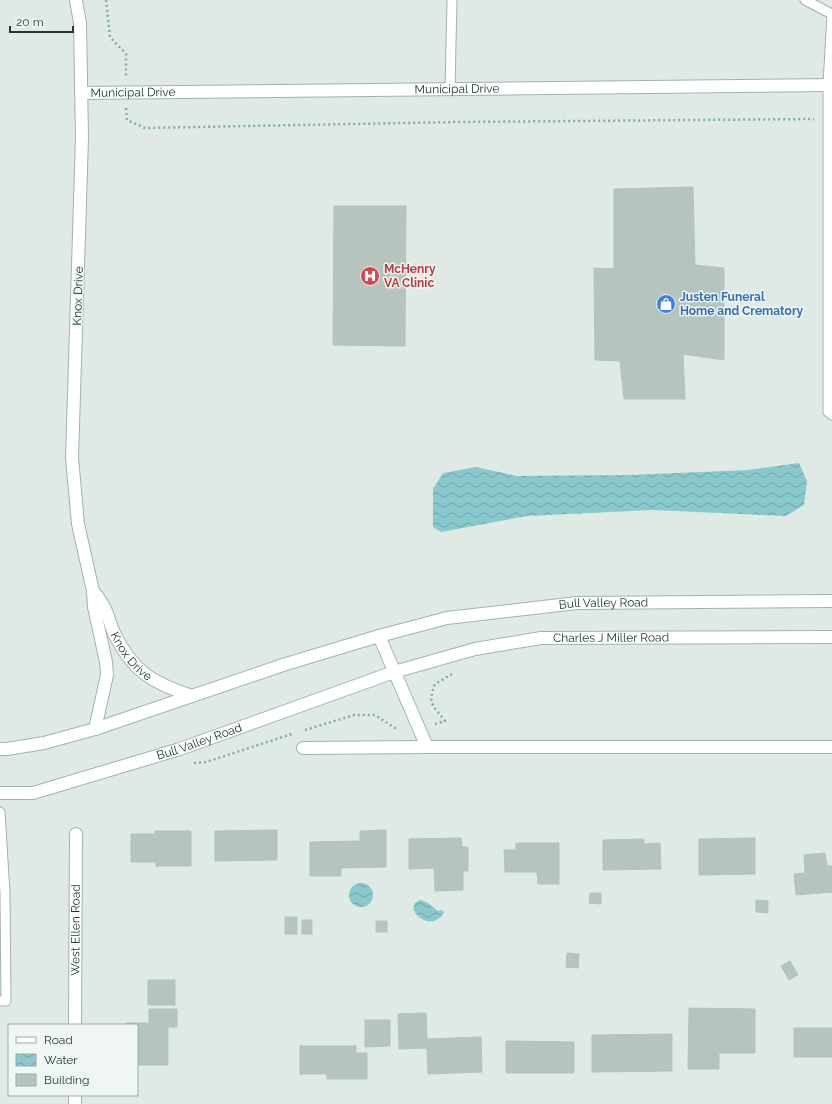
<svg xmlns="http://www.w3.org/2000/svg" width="832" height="1104" font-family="Raleway,sans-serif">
<defs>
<pattern id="water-waves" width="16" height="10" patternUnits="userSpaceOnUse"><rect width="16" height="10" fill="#89c9ce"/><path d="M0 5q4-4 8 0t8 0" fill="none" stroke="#70a4a8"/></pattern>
</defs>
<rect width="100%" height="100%" fill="#e0eae4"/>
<!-- water -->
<g fill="url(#water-waves)">
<path d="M799,463L807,481L804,505L786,516L652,510L527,516L441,532L433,527V489L443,473L476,467L517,476L630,475L748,470Z"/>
<circle cx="361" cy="895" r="12"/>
<path d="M421,900L428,903L438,911L442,910L444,912C431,937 399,905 421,900Z"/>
</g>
<!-- building -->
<g fill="#b5c5bd" stroke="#b2c3bb">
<path d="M693,187L695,265L724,268V360L683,354L685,399H624L620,361L595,360L594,268L614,269V189Z"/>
<path d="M334,206H406L405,346L333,345Z"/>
<path d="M277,830V860L215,861V831Z"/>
<path d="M386,830V867L341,868V876H310V842L360,841V831Z"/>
<path d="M155,831H191V866H156V862H131V834H155Z"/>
<path d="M461,838L462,847H468V871H463V890L435,891L434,868L409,869V839Z"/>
<path d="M755,838V874L699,875V839Z"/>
<path d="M644,839V844L660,843L661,869L603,870V840Z"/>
<path d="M516,843H559V884H538L537,872H505L504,850H516Z"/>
<path d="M825,853L827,866H832V892L796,895L794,874L805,873L804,855Z"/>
<path d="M590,893H601V904L589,903Z"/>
<path d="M756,900L768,901V913L756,912Z"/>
<rect x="285" y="917" width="12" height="17"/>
<rect x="302" y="920" width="10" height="14"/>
<rect x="376" y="921" width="11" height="11"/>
<path d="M567,953L579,954L578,968L566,967Z"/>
<path d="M790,961L798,975L789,980L781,966Z"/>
<rect x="148" y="980" width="27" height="25"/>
<path d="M689,1008L755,1009V1053H719V1069H688Z"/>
<path d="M149,1009H177V1027H168V1065H138L137,1025H126V1023H149Z"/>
<path d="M426,1013L427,1039L481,1037L482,1072L428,1074L427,1048L399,1049L398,1014Z"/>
<path d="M365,1020H390V1046L365,1047Z"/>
<rect x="794" y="1028" width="38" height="29"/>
<path d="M672,1034V1071L592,1072V1035Z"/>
<path d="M506,1041L574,1042V1073H506Z"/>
<path d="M300,1046H356V1053H367V1079H327V1074H300Z"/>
</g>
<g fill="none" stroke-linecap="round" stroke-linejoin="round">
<!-- lane casing -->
<g stroke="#a3b2ab" stroke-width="11">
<g id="lane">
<path d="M805,0L832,14L828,85V412L832,415"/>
<path d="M450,89L452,0"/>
<path d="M0,812L5,893L6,1001H0"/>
</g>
</g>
<!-- street casing -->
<g stroke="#a3b2ab" stroke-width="14">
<g id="street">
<path d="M76,0L80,23L82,137L72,458L78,524L93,591L94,607L106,662L107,675L95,729"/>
<path id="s1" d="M81,93L832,85"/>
<path id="s2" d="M94,592C97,596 100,600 103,605C108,613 110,624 114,633C133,672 153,683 192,696"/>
<path d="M379,636L427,747H832"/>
<path d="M303,748L427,747"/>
<path id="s3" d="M75,1025L76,834"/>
<path d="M75,1104V1095"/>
</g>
</g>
<!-- secondary casing -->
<g stroke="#9fb5ab" stroke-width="14">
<g id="secondary">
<path id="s4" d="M0,749H7L44,743L95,729L286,664L379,636L447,618L577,603L832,601"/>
<path id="s5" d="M0,793H33L180,749L394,672L475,649L541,638L832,637"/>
</g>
</g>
<!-- path -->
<g stroke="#81ad9b" stroke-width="2.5" stroke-dasharray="2 3" stroke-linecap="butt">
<path d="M106,0L110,37L126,54V77"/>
<path d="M126,108L127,120L145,128L456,122L814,119"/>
<path d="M435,724L445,721C433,705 427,704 435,684L452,674"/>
<path d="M305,730L354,715H375L398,730"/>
<path d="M194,763L206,762L292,734"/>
</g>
<!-- lane -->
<use href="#lane" stroke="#fff" stroke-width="9"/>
<!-- street -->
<use href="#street" stroke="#fff" stroke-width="12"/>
<!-- secondary -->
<use href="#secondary" stroke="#fff" stroke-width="12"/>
</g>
<!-- icons -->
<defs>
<g id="hospital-disc" transform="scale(1)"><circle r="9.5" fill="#e0444e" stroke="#f0f7f3"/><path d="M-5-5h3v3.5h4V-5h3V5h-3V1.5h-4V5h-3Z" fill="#fff"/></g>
<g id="shop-disc" transform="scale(1)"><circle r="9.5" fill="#3f7fe0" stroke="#f0f7f3"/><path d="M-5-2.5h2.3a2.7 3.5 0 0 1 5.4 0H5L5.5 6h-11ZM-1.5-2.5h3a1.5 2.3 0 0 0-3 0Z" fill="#fff"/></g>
</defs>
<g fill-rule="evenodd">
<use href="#hospital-disc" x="370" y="276"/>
<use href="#shop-disc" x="666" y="304"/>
</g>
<g text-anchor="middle" stroke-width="3" stroke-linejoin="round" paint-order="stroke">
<!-- street labels -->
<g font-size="12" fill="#213a31" stroke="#f0f7f3">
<text dy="4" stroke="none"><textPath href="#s1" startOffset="376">Municipal Drive</textPath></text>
<text dy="4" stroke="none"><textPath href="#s1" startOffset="52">Municipal Drive</textPath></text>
<text transform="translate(78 296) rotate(-88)" y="4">Knox Drive</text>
<text dy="4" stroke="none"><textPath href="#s4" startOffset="624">Bull Valley Road</textPath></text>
<text dy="4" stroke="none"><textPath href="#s5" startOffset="635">Charles J Miller Road</textPath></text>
<text dy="4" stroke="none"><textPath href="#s2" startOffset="75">Knox Drive</textPath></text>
<text dy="4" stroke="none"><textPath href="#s5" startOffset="207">Bull Valley Road</textPath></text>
<text dy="4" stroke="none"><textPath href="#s3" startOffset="95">West Ellen Road</textPath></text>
</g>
<!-- health labels -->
<g font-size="12" font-weight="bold" fill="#be3a42" stroke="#f0f7f3" text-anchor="start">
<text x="384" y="273">McHenry<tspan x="384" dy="14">VA Clinic</tspan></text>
</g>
<!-- shop labels -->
<g font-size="12" font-weight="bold" fill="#366cbe" stroke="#f0f7f3" text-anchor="start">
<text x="680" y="301">Justen Funeral<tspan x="680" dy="14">Home and Crematory</tspan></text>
</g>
</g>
<!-- legend -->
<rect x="8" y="1024" width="130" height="72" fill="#f0f7f3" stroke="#9daba5"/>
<rect x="16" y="1037" width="20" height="6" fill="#ffffff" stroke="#9daba5"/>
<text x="44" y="1044" font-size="12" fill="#213a31">Road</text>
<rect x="16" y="1054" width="20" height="12" fill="url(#water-waves)" stroke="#9daba5"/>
<text x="44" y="1064" font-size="12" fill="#213a31">Water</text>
<rect x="16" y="1074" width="20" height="12" fill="#b5c5bd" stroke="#9daba5"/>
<text x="44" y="1084" font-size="12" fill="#213a31">Building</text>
<!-- scale -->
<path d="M10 26v6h63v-6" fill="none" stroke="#213a31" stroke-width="2"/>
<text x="16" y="26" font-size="12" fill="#213a31" stroke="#f0f7f3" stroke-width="3" paint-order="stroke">20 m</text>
</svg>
